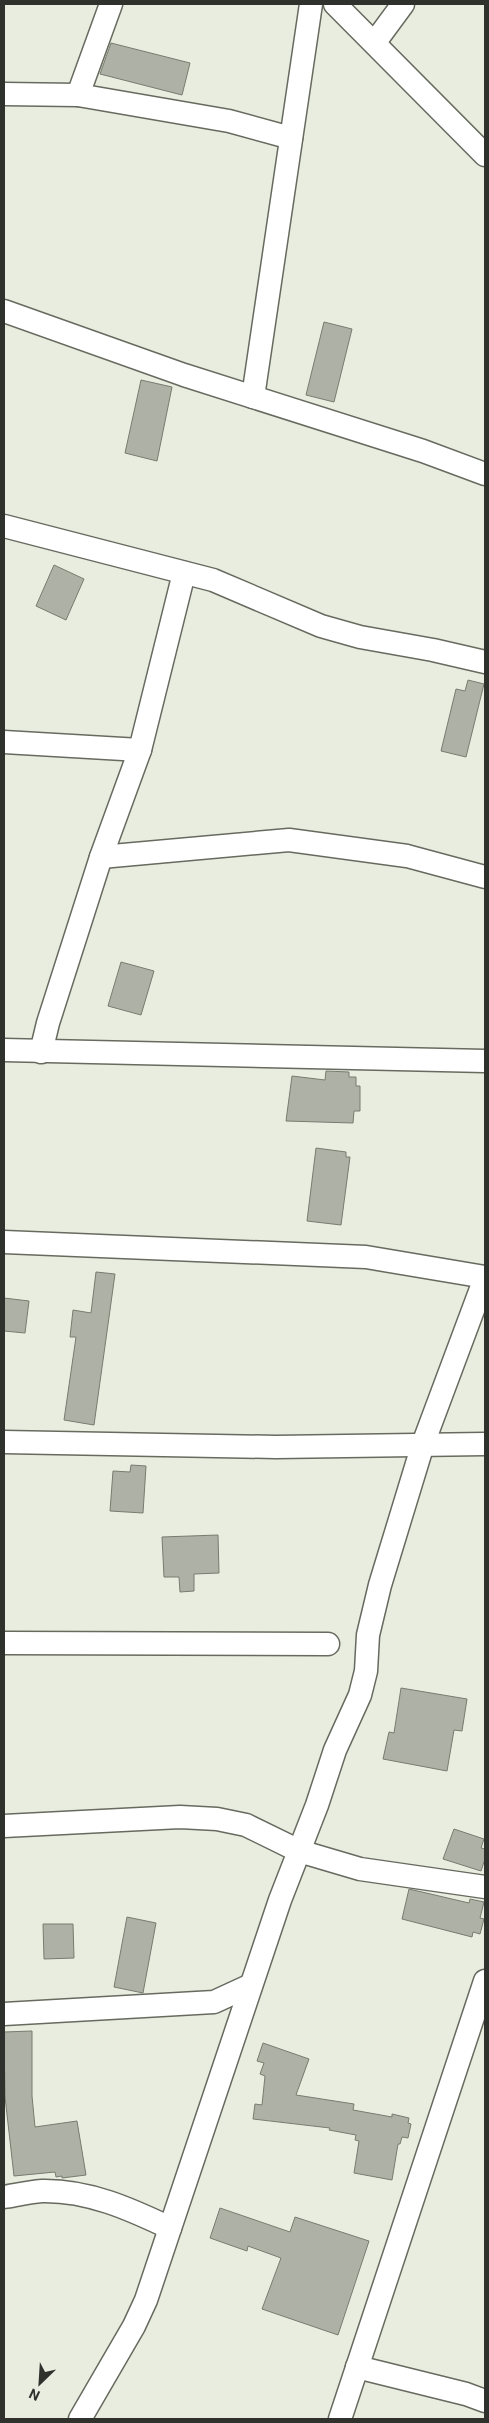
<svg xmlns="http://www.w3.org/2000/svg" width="489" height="2423" font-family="Roboto,sans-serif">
<rect width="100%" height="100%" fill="#e9ede0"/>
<!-- building -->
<g fill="#aeb2a6" stroke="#787c70">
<path d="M111,43L190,63L182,95L100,74Z"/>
<path d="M324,322L352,329L334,402L306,395Z"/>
<path d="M141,380L172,387L157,461L125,453Z"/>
<path d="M54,565L84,579L66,620L36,606Z"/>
<path d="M468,680L484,684L466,757L441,751L456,689L465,691Z"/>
<path d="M121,962L154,971L141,1015L108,1006Z"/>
<path d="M326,1071L349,1072V1077H356V1086H360V1111H354L353,1123L286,1121L292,1076L325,1080Z"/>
<path d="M316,1148L346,1152V1157H350L341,1225L307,1221Z"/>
<path d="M96,1272L115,1274L94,1425L64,1420L76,1337H70L73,1310L91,1313Z"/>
<path d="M4,1298L29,1301L25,1333L4,1331Z"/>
<path d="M131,1465L146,1466L143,1513L110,1511L113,1471L130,1472Z"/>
<path d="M218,1535L219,1573L194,1574V1591L180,1592L179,1577H164L162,1537Z"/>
<path d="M401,1688L467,1699L462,1731L454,1730L447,1771L383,1759L389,1732L394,1733Z"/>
<path d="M454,1829L484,1839L481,1848L485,1849V1859L481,1871L443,1859Z"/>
<path d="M409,1889L469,1903L470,1899L484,1902L480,1918L484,1919L480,1934L473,1932L472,1937L402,1919Z"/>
<path d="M127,1917L156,1923L143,1993L114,1987Z"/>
<path d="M43,1924H73L74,1958L44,1959Z"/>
<path d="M32,2031V2096L35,2127L77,2121L86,2175L62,2178V2176L56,2177L55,2172L14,2176L5,2097L4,2032Z"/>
<path d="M263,2043L309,2059L296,2095L354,2104L353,2110L392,2117V2114L409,2118L408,2123L411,2124L408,2138L402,2137L400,2144H398L392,2180L354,2173L359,2141L355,2140L356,2135L329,2130L330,2128L253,2119L255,2104L262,2105L265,2076L260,2074L264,2063L257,2061Z"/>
<path d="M220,2208L290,2232L295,2217L369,2241L338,2335L262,2309L281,2258L248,2246L247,2251L210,2238Z"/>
</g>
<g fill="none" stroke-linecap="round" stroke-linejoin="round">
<!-- minor casing -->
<g stroke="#676a5f" stroke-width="25">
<g id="minor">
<path d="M335,4L485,155"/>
<path d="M375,42L403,4"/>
<path d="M4,94L78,95L229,121L291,138"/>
<path d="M78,95L111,4"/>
<path d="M4,311L184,375L423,451L485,474"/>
<path d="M253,397L311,4"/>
<path d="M4,526L213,580L321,626L360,637L433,650L485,662"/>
<path d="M4,742L140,750"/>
<path d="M101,857L289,840L407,856L485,877"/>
<path d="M4,1050L485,1061"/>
<path d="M41,1052L48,1023L101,857L140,750L184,573"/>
<path d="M4,1242L366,1257L485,1277"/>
<path d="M4,1442L276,1447L485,1444"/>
<path d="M4,1643L328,1644"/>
<path d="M4,1826L180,1817L217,1819L246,1825L299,1851L360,1869L485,1887"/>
<path d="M4,2014L214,2002L251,1985"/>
<path d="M4,2197C16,2195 29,2192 42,2191C88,2190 130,2209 170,2228"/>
<path d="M357,2367L466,2394L485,2401"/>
<path d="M80,2419L134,2326L146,2300L280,1900L317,1805L335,1750L360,1695L366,1671L368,1635L380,1585L423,1444L485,1278"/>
<path d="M340,2419L485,1981"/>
</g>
</g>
<!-- minor -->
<use href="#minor" stroke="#fff" stroke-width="22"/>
</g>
<!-- border -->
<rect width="489" height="2423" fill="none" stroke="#2f312c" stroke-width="10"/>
<!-- north arrow -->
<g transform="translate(40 2383) rotate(205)" stroke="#e9ede0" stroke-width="4" paint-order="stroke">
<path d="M0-4L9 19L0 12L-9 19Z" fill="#2f312c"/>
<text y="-8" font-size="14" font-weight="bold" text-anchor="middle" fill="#2f312c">N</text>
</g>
</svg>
